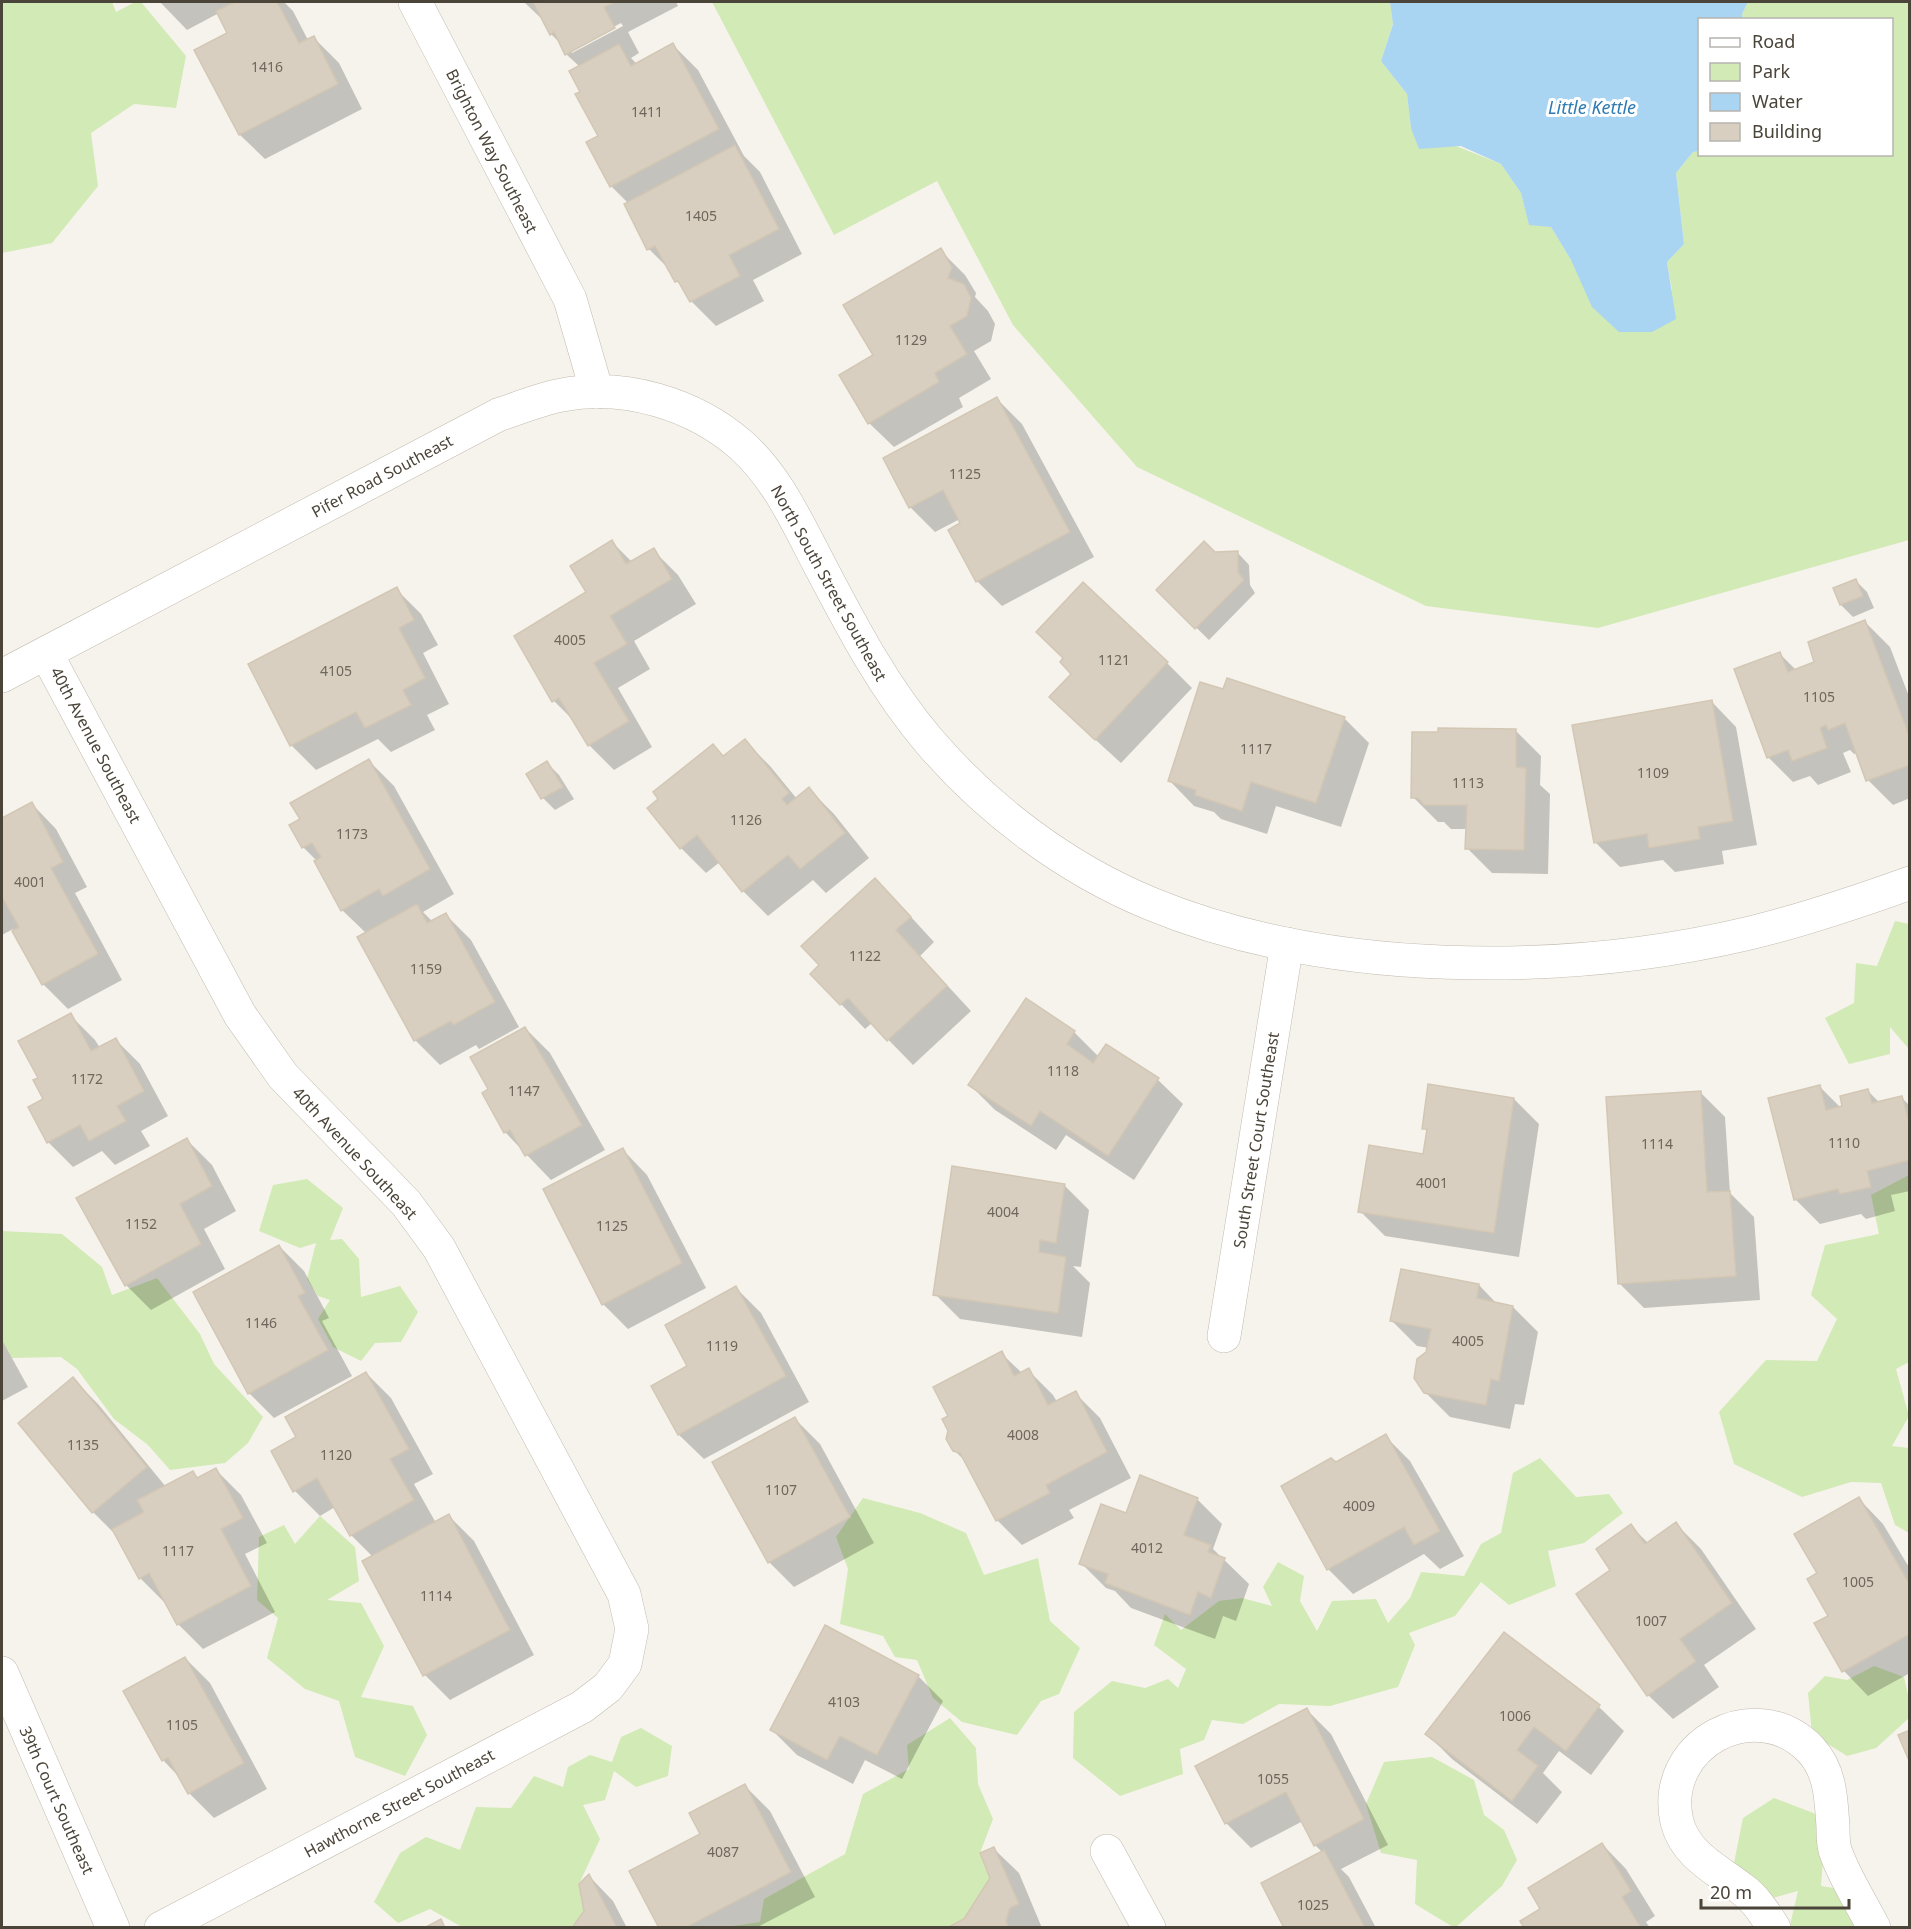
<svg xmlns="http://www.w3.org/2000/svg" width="1911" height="1929" font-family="'Noto Sans',sans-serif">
<rect width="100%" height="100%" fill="#f6f3ec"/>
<!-- green -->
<g fill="#d2eab5">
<path d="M2,2H112L116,12L135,2H141L186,56L176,108L134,104L91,133L98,186L52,243L2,253Z"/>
<path d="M712,2H1390L1393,23L1381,61L1407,94L1411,128L1501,164L1521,193L1529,224L1551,227L1571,260L1672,290L1667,262L1684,244L1676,173L1693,152L1699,151L1700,154H1892V20L1743,19L1742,14L1748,2H1909V540L1598,628L1426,606L1137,467L1013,325L937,181L834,235Z"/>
<path d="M1895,921L1909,924V1049L1890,1027V1054L1849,1064L1825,1018L1854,1003L1856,963L1877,966Z"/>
<path d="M1909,1175V1362L1896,1369L1909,1416L1892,1446L1909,1448V1533L1895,1525L1881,1483L1851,1482L1802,1497L1734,1464L1719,1412L1766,1360L1817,1361L1837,1319L1811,1295L1825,1245L1879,1234L1871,1195Z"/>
<path d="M307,1179L343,1208L330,1240L342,1239L359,1259L361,1297L400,1286L418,1312L401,1342L375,1343L361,1361L333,1347L318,1319L330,1300L318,1296L307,1279L316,1243L300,1248L259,1231L273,1185Z"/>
<path d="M2,1231L62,1234L102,1267L112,1295L157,1278L200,1334L214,1364L263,1417L248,1443L225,1463L170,1470L148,1445L114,1419L77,1369L61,1357L12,1358L2,1340V1270L3,1267Z"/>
<path d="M1540,1458L1576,1497L1609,1494L1623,1513L1584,1543L1548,1551L1556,1586L1509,1605L1481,1582L1455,1616L1409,1633L1415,1645L1398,1687L1330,1706L1279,1704L1243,1724L1212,1720L1204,1740L1180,1749L1183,1774L1120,1796L1073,1758L1074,1712L1112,1681L1145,1688L1168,1679L1178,1688L1186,1669L1154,1645L1165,1614L1181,1630L1219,1601L1242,1598L1272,1606L1263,1587L1278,1562L1304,1576L1300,1601L1317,1631L1332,1601L1376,1599L1388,1623L1410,1598L1421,1572L1464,1576L1481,1544L1501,1533L1513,1473Z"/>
<path d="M863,1498L920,1513L966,1533L984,1575L1038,1558L1050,1621L1080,1648L1059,1694L1041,1701L1017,1735L962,1722L933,1698L917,1660L895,1657L883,1636L840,1624L848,1569L836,1537Z"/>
<path d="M320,1516L355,1547L359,1581L327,1600L361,1603L384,1646L361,1697L413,1706L427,1735L405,1776L355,1757L339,1701L305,1689L267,1658L278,1618L257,1600L259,1537L284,1525L295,1544Z"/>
<path d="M1874,1666L1904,1677L1909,1700V1718L1876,1748L1847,1756L1812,1734L1808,1693L1825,1676L1847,1680Z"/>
<path d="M950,1718L976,1748L978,1784L993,1819L980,1853L990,1878L964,1919L947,1928H719L760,1922L764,1899L845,1854L863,1794L909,1769L907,1745Z"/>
<path d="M641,1728L672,1746L668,1776L636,1787L614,1771L605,1800L583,1805L600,1839L579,1884L584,1911L572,1927H462L430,1909L398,1923L374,1902L400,1853L426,1837L460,1850L476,1807L511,1808L534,1776L563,1787L568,1767L590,1755L612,1762L621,1737Z"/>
<path d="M1432,1757L1474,1780L1484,1815L1504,1830L1517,1860L1502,1886L1456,1927H1453L1415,1904L1417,1860L1381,1853L1366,1804L1384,1762Z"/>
<path d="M1774,1798L1816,1814L1823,1860L1821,1886L1840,1889L1858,1915L1853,1927H1792L1790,1925L1798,1891L1769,1899L1733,1868L1743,1818Z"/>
</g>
<!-- water -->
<path fill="#a9d4f2" d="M1390,2H1748L1742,14L1743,19L1700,20L1699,151L1693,152L1676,173L1684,244L1667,262L1676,319L1652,332H1619L1592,307L1571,260L1551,227L1529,225L1521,193L1501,164L1461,146L1419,149L1411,128L1407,94L1381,61L1393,24Z"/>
<!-- shadow -->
<g fill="#0003" fill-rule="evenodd">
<path d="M160,2H284L293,11L308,40L314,38L339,63L362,109L265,159L240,135L196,50L229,34L219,13L187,30Z"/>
<path d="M524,2H676L678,6L628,32L639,53L631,58L637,64L673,45L698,70L744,156L760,172L802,254L753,280L764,301L716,326L691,301L671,271L649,249L626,204L628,203L611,186L588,142L600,136L582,92L580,67L566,54L562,45L551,34L545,22ZM621,23L623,26L572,53L570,50Z"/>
<path d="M940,250L965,275L976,293L975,297L988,311L995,324L991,341L974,351L991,379L959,398L963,407L894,447L869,423L875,356Z"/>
<path d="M997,399L1022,424L1094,557L1002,606L977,581L950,530L962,524L960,519L935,532L910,507Z"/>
<path d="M612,542L632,562L653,550L678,575L696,604L634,641L650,669L618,688L652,747L614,770L589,745L576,723L554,701L588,593Z"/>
<path d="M1237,552L1249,565L1250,585L1255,593L1209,640L1158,590L1214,554Z"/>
<path d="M1855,580L1867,592L1874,608L1853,617L1841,605L1834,589Z"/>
<path d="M396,589L421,614L438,645L423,653L449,704L427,715L435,730L391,752L378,739L316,770L291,745Z"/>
<path d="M1865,622L1890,647L1910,699V798L1893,805L1868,780L1858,753L1854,754L1850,750L1843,753L1851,772L1818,785L1810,776L1793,782L1768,757L1780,654L1796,670L1816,663Z"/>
<path d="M1167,663L1192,688L1121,763L1076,722Z"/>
<path d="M1224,691L1344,718L1369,743L1341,827L1276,806L1267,834L1221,819L1214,812L1194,806L1170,781Z"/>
<path d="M1712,702L1736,727L1757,845L1722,851L1724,864L1675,872L1663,860L1620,867L1595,842Z"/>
<path d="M1516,731L1541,756L1540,785L1550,794L1548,874L1492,873L1467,848L1468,829H1451L1444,822H1438L1413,797Z"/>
<path d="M745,741L770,766L797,799L809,789L834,814L869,858L826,893L813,880L768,916L743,891L720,862L706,873L681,848L649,808Z"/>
<path d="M369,761L394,786L454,894L423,912L433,922L446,915L471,940L519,1027L479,1049L476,1045L440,1065L415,1040L366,933L342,910L317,861L303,847L302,819Z"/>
<path d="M547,763L559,775L574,799L555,810L543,798L528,774Z"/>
<path d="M32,804L56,829L87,887L75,893L122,980L68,1009L43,984L13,929L2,935V820Z"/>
<path d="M900,905L934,942L920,956L971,1011L913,1065L872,1023L865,1029L841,1004Z"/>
<path d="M70,1015L95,1040L100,1048L116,1040L140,1064L168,1116L141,1131L150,1146L115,1165L102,1151L73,1167L48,1142L46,1100L40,1079Z"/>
<path d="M525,1028L550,1053L605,1150L551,1180L505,1132L490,1090Z"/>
<path d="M1074,1032L1099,1057L1106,1046L1158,1080L1183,1104L1134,1180L1066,1135L1056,1150L995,1110L970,1085Z"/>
<path d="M1819,1086L1841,1108L1868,1091L1880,1103L1901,1097L1910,1106V1191L1891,1195L1895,1211L1866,1219L1861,1214L1820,1224L1795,1199Z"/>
<path d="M1700,1092L1725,1117L1730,1193L1754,1217L1760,1300L1644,1308L1619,1283Z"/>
<path d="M1514,1099L1539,1124L1519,1257L1385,1236L1360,1211L1424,1155L1428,1132L1424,1128Z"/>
<path d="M187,1140L212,1165L236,1211L204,1229L225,1269L151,1310L126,1285Z"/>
<path d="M623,1150L647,1175L706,1288L628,1329L603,1304Z"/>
<path d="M1064,1185L1089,1210L1081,1267L1073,1266L1090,1283L1082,1337L960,1319L935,1294Z"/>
<path d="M279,1246L304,1271L329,1318L322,1321L352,1376L274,1418L249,1393Z"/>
<path d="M1479,1285L1497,1304L1513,1307L1538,1332L1524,1405L1515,1404L1510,1429L1450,1417L1425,1392L1429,1348L1417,1346L1392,1321Z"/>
<path d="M736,1288L761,1313L809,1402L704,1459L679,1435L653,1387L689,1367Z"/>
<path d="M2,1340L28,1387L2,1401Z"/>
<path d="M1001,1353L1022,1373L1028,1370L1053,1395L1057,1402L1075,1393L1100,1418L1131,1478L1069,1510L1074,1518L1022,1545L997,1520L966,1462L954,1450L950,1417Z"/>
<path d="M366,1373L391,1398L433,1474L414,1484L436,1523L449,1516L474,1541L534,1655L450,1700L425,1675L364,1562L373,1557L351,1535L335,1507L320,1516L295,1491L298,1438Z"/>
<path d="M73,1379L98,1404L166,1487L193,1473L199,1479L216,1470L241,1495L267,1543L245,1554L275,1612L203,1649L178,1624L165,1603L140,1578L118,1537L93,1512Z"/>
<path d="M795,1419L820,1444L874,1543L794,1587L769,1562Z"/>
<path d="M1385,1436L1410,1461L1464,1556L1440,1569L1424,1554L1353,1594L1328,1569L1335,1464Z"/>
<path d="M1197,1499L1222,1524L1213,1549L1249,1584L1236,1621L1223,1616L1215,1639L1131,1608L1115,1591L1106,1588L1081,1563L1127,1515Z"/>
<path d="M1859,1499L1883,1524L1910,1569V1673L1868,1696L1844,1671L1816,1624L1830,1617L1819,1574Z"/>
<path d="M1676,1524L1701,1549L1756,1629L1704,1665L1719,1687L1673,1719L1648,1695L1612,1571L1631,1526L1648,1543Z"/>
<path d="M1504,1634L1599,1707L1624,1731L1591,1775L1559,1751L1543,1773L1562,1792L1537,1824L1452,1759L1427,1734Z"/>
<path d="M185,1658L210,1683L267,1789L214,1818L189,1793L180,1778L163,1760Z"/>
<path d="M918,1676L943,1701L902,1779L865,1760L853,1784L797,1755L772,1730Z"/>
<path d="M1306,1709L1331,1734L1388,1845L1341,1869L1349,1877L1376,1928H1286L1323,1853L1315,1845L1303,1821L1251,1848L1226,1823Z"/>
<path d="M745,1786L770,1811L815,1897L756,1928H661L702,1834Z"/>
<path d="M1602,1844L1626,1869L1655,1916L1646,1922L1650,1928H1525Z"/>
<path d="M994,1849L1019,1873L1042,1928H951L965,1920L992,1878Z"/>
<path d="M589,1876L613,1901L627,1928H574L585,1911Z"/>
</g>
<!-- building -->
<g fill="#d8cfc1" stroke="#d3c7b4" stroke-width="1.5">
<path d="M235,2H277L299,43L314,36L338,84L239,135L194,50L227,33L216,11Z"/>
<path d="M533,2H615L604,7L615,28L565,55L554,32L550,35Z"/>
<path d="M673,43L719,129L610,187L586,142L598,136L575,94L580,92L569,71L619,44L631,66Z"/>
<path d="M735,145L779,229L729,255L740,276L690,302L678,281L675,282L655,246L647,250L624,204Z"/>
<path d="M941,248L952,267L948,278L964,284L971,298L967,316L950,326L967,354L935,373L939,382L868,424L839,375L873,355L843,305Z"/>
<path d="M997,397L1070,532L976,582L948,530L960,523L943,490L909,508L883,458Z"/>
<path d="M612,540L626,564L654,548L672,579L610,616L627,644L594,663L629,721L588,746L559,698L552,702L514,636L586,592L570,566Z"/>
<path d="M1204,541L1215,552L1238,551V572L1244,580L1195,629L1156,590Z"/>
<path d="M1856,579L1863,596L1840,605L1833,588Z"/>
<path d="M1083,582L1168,662L1095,740L1049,697L1071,674L1060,662L1063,658L1036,632Z"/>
<path d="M397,587L414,620L399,628L425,678L403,690L411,705L365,728L356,712L290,746L248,664Z"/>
<path d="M1865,620L1910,738V765L1866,781L1845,723L1828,730L1826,725L1820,728L1827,748L1792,761L1788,750L1767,758L1734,669L1780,652L1788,672L1814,662L1808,642Z"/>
<path d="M1227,678L1345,717L1316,803L1251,782L1242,811L1195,795L1196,790L1168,781L1200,682L1223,689Z"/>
<path d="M1712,700L1733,821L1698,827L1700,839L1649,848L1647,834L1594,843L1572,725Z"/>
<path d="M1438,728L1516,729V767L1526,768L1524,850L1465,849L1467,805H1424L1418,798H1411L1412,732H1438Z"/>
<path d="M745,739L789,793L782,799L787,805L809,787L845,833L800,869L788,855L742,892L697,835L680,849L647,808L658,799L653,792L713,744L723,756Z"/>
<path d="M369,759L430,869L383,896L379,889L341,911L314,861L321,857L312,843L302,848L289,825L300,819L290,803Z"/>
<path d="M547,761L563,787L541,799L526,774Z"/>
<path d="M32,802L63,862L51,868L98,954L42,985L12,931L19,927L2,897V818Z"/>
<path d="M875,878L911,917L896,930L947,986L887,1041L848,998L840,1005L810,974L819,965L801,946Z"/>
<path d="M417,904L427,923L446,913L495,1002L453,1025L451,1021L414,1041L357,937Z"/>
<path d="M1026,998L1075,1031L1067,1044L1093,1063L1106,1044L1159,1078L1108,1156L1040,1111L1031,1126L968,1085Z"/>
<path d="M71,1013L91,1051L116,1038L144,1091L117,1106L126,1121L89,1141L80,1125L47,1143L28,1107L43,1099L33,1080L38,1078L18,1041Z"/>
<path d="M525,1027L582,1125L525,1156L510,1130L504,1133L482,1093L488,1089L470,1057Z"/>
<path d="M1428,1084L1514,1098L1494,1233L1358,1212L1369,1145L1423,1154L1427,1129H1422Z"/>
<path d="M1820,1085L1826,1110L1842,1106L1840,1096L1868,1089L1872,1103L1902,1096L1910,1126V1160L1867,1171L1871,1187L1840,1194L1838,1189L1794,1200L1768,1098Z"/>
<path d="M1701,1091L1707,1192L1730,1191L1736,1276L1618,1284L1606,1097Z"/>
<path d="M187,1138L212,1186L180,1204L201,1244L125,1286L76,1198Z"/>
<path d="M623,1148L682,1263L602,1305L543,1189Z"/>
<path d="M952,1166L1065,1184L1056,1243L1040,1240L1039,1252L1066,1257L1058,1313L933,1295Z"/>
<path d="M279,1245L305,1293L298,1296L328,1350L248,1394L193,1292Z"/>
<path d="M1401,1269L1479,1284L1477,1298L1513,1306L1499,1381L1491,1379L1486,1405L1424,1393L1414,1378L1417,1359L1426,1352L1431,1329L1390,1321Z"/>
<path d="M736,1286L786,1376L678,1435L651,1386L687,1366L665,1325Z"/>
<path d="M1002,1351L1014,1376L1029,1368L1048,1405L1076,1391L1107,1452L1046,1485L1050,1493L996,1521L960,1453L953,1451L946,1439L948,1431L942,1419L948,1416L933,1387Z"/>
<path d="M366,1372L409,1449L390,1459L414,1500L350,1536L317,1478L293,1492L271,1451L296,1437L285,1417Z"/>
<path d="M73,1377L147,1467L92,1513L18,1423Z"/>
<path d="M795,1417L850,1517L768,1563L712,1462Z"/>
<path d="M1386,1434L1440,1531L1414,1545L1404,1527L1327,1570L1281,1486L1331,1458L1336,1462Z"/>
<path d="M216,1468L243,1518L221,1529L251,1586L177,1625L149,1573L139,1579L112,1529L144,1512L137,1500L193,1471L197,1478Z"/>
<path d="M1140,1475L1198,1498L1184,1535L1211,1545L1208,1552L1225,1558L1211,1598L1198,1592L1190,1615L1105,1583L1108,1574L1079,1564L1101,1504L1126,1513Z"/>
<path d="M1859,1497L1910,1585V1634L1842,1672L1814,1623L1828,1616L1807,1579L1817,1573L1794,1534Z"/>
<path d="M449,1514L510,1630L423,1676L362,1561Z"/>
<path d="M1676,1522L1732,1603L1680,1639L1696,1661L1647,1696L1576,1594L1610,1570L1596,1549L1631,1524L1645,1544Z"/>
<path d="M825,1625L919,1675L877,1755L840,1736L827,1760L770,1730Z"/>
<path d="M1504,1632L1600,1705L1566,1751L1534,1727L1517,1750L1538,1766L1512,1801L1425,1734Z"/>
<path d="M185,1657L244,1763L188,1794L168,1758L162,1761L123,1691Z"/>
<path d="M1307,1708L1364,1819L1314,1846L1286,1792L1225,1824L1195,1766Z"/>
<path d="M1910,1730V1763L1898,1735Z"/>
<path d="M745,1784L791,1872L685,1928H659L629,1871L700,1834L689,1813Z"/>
<path d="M1602,1843L1631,1891L1622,1897L1641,1928H1524L1520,1921L1540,1909L1528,1888Z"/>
<path d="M994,1847L1019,1904L1010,1908L1006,1921L1009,1928H947L964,1919L990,1878L980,1853Z"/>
<path d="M1324,1850L1365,1928H1284L1261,1883Z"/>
<path d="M589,1874L617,1928H572L584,1911L579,1884Z"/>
<path d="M441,1919L445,1928H424Z"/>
</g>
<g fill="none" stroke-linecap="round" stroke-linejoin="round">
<!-- minor casing -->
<g stroke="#c2bbae" stroke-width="34">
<g id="minor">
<path d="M415,2L570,299L597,392"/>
<path d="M46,653L240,1015L283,1076L406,1203L439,1248L624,1594L632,1629L625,1664L608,1687L582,1707L161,1928"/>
<path d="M2,676L498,415C519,408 540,399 562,395C625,383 694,404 741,445C777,477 797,522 819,564C851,625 883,687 929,741C988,810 1065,868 1149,903C1327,977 1564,977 1750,933C1804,920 1857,902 1910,883"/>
<path d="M1224,1336L1287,944"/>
<path d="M2,1673L113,1928"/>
<path d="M1107,1851L1149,1928"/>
<path d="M1774,1928C1765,1914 1756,1899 1742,1889C1717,1869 1686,1856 1677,1822C1659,1744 1756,1692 1811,1750C1831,1772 1831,1799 1833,1827C1833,1835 1833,1843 1835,1850C1844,1877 1861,1902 1874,1928"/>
</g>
</g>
<!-- minor -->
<use href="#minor" stroke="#fff" stroke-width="33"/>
</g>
<g text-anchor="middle" stroke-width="6" stroke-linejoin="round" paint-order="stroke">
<!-- number labels -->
<g font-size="14" fill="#6e675b">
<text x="267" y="72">1416</text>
<text x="647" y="117">1411</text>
<text x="701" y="221">1405</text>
<text x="911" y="345">1129</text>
<text x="965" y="479">1125</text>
<text x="570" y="645">4005</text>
<text x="1114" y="665">1121</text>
<text x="336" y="676">4105</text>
<text x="1819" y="702">1105</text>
<text x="1256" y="754">1117</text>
<text x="1653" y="778">1109</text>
<text x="1468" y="788">1113</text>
<text x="746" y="825">1126</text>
<text x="352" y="839">1173</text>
<text x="30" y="887">4001</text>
<text x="865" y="961">1122</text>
<text x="426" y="974">1159</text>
<text x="1063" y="1076">1118</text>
<text x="87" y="1084">1172</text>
<text x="524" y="1096">1147</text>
<text x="1844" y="1148">1110</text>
<text x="1657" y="1149">1114</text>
<text x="1432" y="1188">4001</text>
<text x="1003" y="1217">4004</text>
<text x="141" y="1229">1152</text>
<text x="612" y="1231">1125</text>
<text x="261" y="1328">1146</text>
<text x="1468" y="1346">4005</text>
<text x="722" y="1351">1119</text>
<text x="1023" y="1440">4008</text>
<text x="83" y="1450">1135</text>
<text x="336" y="1460">1120</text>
<text x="781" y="1495">1107</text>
<text x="1359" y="1511">4009</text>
<text x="1147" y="1553">4012</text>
<text x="178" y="1556">1117</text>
<text x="1858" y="1587">1005</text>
<text x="436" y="1601">1114</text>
<text x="1651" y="1626">1007</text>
<text x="844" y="1707">4103</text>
<text x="1515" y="1721">1006</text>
<text x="182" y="1730">1105</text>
<text x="1273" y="1784">1055</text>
<text x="723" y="1857">4087</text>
<text x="1313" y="1910">1025</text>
</g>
<!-- street labels -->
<g font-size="16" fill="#4b4439" stroke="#fff">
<text transform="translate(492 151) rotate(63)" y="6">Brighton Way Southeast</text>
<text transform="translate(382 476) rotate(-28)" y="6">Pifer Road Southeast</text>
<text transform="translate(829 583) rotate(61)" y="6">North South Street Southeast</text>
<text transform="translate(96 745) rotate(62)" y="6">40th Avenue Southeast</text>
<text transform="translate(1256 1140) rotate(-81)" y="6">South Street Court Southeast</text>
<text transform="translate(355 1153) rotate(47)" y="6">40th Avenue Southeast</text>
<text transform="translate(57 1800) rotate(66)" y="6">39th Court Southeast</text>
<text transform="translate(399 1803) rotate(-28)" y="6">Hawthorne Street Southeast</text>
</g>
<!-- water labels -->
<g font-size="18" font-style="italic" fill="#2e7ab2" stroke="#fff">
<text x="1592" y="114">Little Kettle</text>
</g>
</g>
<!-- border -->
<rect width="1911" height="1929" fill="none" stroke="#4b4439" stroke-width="6"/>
<!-- legend -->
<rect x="1698" y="18" width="195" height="138" fill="#ffffff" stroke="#b7b4b0" stroke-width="1.5"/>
<rect x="1710" y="38" width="30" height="9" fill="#ffffff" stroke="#b7b4b0" stroke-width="1.5"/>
<text x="1752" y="48" font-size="18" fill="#4b4439">Road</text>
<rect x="1710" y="63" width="30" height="18" fill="#d2eab5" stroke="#b7b4b0" stroke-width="1.5"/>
<text x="1752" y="78" font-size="18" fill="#4b4439">Park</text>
<rect x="1710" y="93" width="30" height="18" fill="#a9d4f2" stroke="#b7b4b0" stroke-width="1.5"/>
<text x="1752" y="108" font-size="18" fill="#4b4439">Water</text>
<rect x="1710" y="123" width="30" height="18" fill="#d8cfc1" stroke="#b7b4b0" stroke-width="1.5"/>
<text x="1752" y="138" font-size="18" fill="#4b4439">Building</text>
<!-- scale -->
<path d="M1701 1899v9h148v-9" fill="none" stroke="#4b4439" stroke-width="3"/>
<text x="1710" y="1899" font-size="18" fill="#4b4439" stroke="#ffffff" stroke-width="4.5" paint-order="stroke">20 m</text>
</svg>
